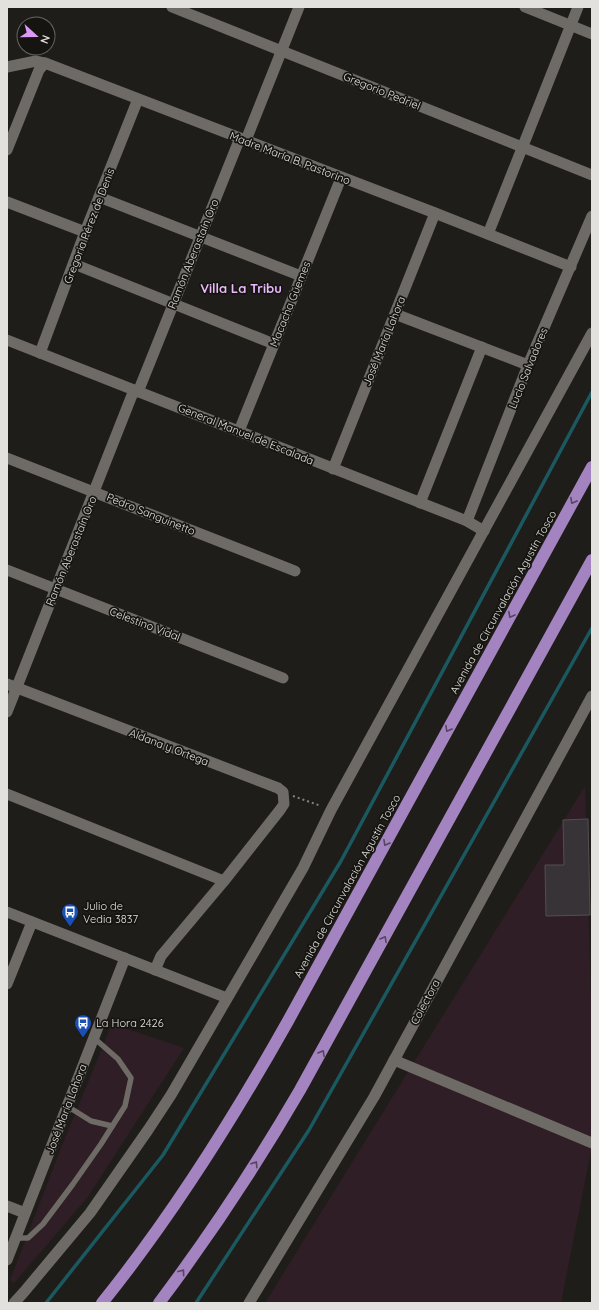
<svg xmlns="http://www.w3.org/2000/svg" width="599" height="1310" font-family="Quicksand,sans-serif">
<rect width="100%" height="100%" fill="#1f1d19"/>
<!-- industrial -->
<g fill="#301e26">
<path d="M585,786L592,1038V1146L561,1303H265Z"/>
<path d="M112,1024L184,1048L87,1198L14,1283L10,1280L61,1148Z"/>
</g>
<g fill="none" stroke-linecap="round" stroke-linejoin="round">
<!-- stream -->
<g stroke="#1b5960" stroke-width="3.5">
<path d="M46,1303L163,1155L341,861L592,392"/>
<path d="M196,1303L309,1130L592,628"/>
</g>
</g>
<!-- building -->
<path fill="#383336" stroke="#534e51" d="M588,819L590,915L546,916L545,865H564L563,820Z"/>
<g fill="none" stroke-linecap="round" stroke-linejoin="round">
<!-- path -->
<path stroke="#878582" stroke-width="2" stroke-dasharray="2 3" stroke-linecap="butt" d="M293,796L321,806"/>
<!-- service -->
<g stroke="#6e6b66" stroke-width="5.5">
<path d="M67,1106L91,1121L112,1126"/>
<path d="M16,1238H28L43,1224L73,1184L101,1144L125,1106L131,1078L118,1059L94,1038"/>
</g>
<!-- minor -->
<g stroke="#6e6b66" stroke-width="11">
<path d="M172,7L592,175"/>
<path d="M525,7L592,34"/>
<path d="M7,67L36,61L45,63L435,213L571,267"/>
<path d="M246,140L299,7"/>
<path d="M7,150L39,70L45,63"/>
<path d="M99,197L301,276"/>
<path d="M7,202L85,232"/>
<path d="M488,234L578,7"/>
<path d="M74,264L274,344"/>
<path d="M395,314L528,365"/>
<path d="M7,340L467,521L484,531"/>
<path d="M40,353L85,232L138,99"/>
<path d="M138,392L240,138"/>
<path d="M239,431L341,178"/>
<path d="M7,458L295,571"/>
<path d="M333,469L435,213"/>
<path d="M420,503L482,347"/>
<path d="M467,521L528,365L592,216"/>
<path d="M7,570L283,678"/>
<path d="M7,684L278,788L283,792L284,804L280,810L224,881L161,956L155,970"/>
<path d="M7,712L134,390"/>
<path d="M7,794L224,881"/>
<path d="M7,912L227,998"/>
<path d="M7,984L32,922"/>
<path d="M394,1060L592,1143"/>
<path d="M7,1206L25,1213"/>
<path d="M7,1260L125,958"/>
<path d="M14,1303L24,1292L90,1213L148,1130L171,1095L303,868L331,810L592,333"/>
<path d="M249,1303L374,1097L592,696"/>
</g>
<!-- motorway -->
<g stroke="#a484c0" stroke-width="12">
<path d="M102,1303C173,1215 233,1119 288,1021L592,467"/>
<path d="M159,1303C210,1235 257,1164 300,1090L592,560"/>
</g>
</g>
<!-- one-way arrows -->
<defs><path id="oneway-chevron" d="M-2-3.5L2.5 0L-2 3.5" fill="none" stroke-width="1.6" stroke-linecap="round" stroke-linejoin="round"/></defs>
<g stroke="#56465f">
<use href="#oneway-chevron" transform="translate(573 501) rotate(119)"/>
<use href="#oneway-chevron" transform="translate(511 615) rotate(119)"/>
<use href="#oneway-chevron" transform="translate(448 729) rotate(119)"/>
<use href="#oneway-chevron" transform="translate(386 843) rotate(119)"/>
<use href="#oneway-chevron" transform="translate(384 939) rotate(-61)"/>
<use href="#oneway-chevron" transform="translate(322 1053) rotate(-61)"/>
<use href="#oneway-chevron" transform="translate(255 1164) rotate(-57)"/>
<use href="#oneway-chevron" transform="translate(182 1272) rotate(-54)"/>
</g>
<!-- icons -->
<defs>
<g id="bus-pin" transform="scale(0.9)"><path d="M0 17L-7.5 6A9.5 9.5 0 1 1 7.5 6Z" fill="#1a4fb4" stroke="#161410"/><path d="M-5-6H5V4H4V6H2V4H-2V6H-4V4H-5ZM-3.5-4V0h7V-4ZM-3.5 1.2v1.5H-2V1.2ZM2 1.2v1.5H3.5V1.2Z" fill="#fff"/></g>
</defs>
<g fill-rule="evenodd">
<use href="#bus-pin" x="70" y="912"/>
<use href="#bus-pin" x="83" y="1023"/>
</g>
<g text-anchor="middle" stroke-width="3.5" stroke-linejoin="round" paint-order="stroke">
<!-- street labels -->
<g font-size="11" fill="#e2e1de" stroke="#161410">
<text transform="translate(382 91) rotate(22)" y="4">Gregorio Pedriel</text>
<text transform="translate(290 158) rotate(21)" y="4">Madre María B. Pastorino</text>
<text transform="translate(89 226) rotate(-69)" y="4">Gregoria Pérez de Denis</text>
<text transform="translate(193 254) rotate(-68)" y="4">Ramón Aberastaín Oro</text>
<text transform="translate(290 304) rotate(-68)" y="4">Macacha Güemes</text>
<text transform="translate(384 341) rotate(-68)" y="4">José María Lahora</text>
<text transform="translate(528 368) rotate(-68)" y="4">Lucio Salvadores</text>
<text transform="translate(246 434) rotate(22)" y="4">General Manuel de Escalada</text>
<text transform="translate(151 514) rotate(22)" y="4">Pedro Sanguinetto</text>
<text transform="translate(71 551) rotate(-68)" y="4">Ramón Aberastaín Oro</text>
<text transform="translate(503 602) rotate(-61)" y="4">Avenida de Circunvalación Agustín Tosco</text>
<text transform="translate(145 624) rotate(21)" y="4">Celestino Vidal</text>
<text transform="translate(169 747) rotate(21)" y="4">Aldana y Ortega</text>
<text transform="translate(347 886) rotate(-61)" y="4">Avenida de Circunvalación Agustín Tosco</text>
<text transform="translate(425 1002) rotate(-62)" y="4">Colectora</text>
<text transform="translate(66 1109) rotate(-69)" y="4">José María Lahora</text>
</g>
<!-- poi labels -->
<g font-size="11" fill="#e2e1de" stroke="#161410" text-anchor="start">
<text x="83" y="910">Julio de<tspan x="83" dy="13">Vedia 3837</tspan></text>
<text x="96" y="1027">La Hora 2426</text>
</g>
<!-- quarter labels -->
<g font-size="13" font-weight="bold" fill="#e8bafb" stroke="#161410">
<text x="241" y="293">Villa La Tribu</text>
</g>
</g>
<!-- border -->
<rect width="599" height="1310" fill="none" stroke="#e2e1de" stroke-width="16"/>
<!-- north arrow -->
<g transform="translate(36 36) rotate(111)"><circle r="19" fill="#161410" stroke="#686662"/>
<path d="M0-3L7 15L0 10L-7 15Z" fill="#db99f5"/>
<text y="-6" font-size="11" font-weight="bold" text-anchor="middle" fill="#e2e1de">N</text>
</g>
</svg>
